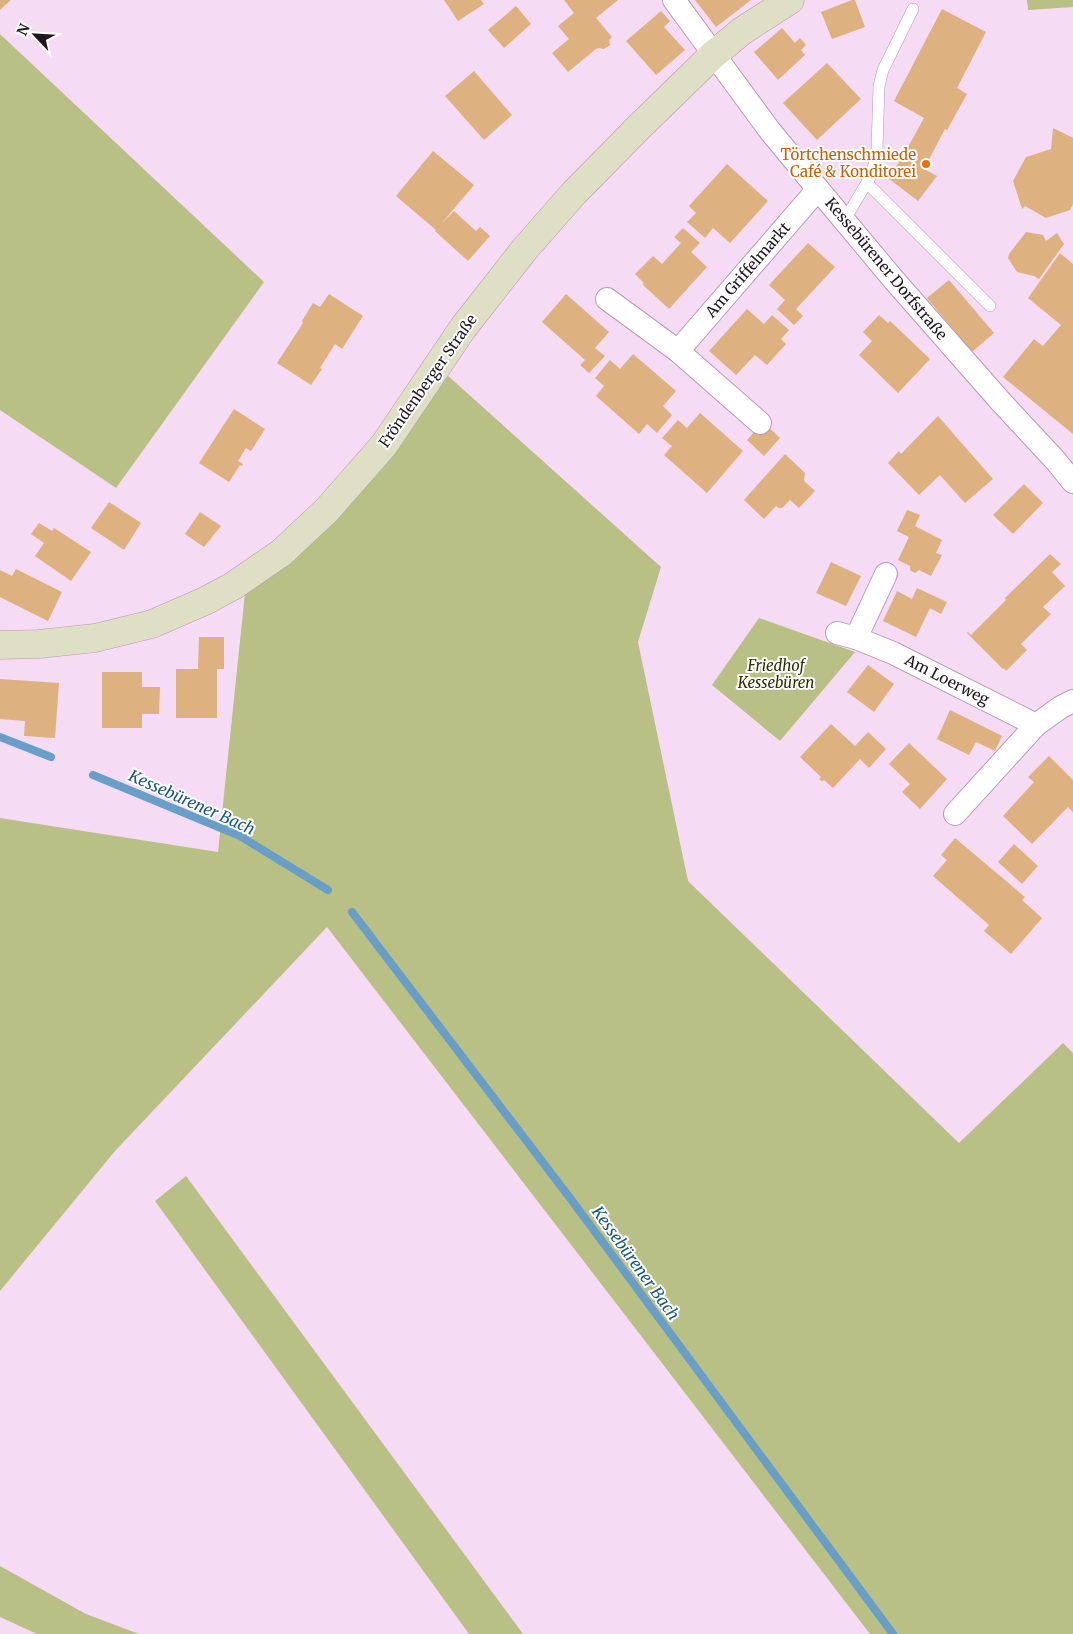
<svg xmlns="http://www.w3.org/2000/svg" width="1073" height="1634" font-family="Merriweather,serif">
<rect width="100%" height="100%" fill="#f6dbf4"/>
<!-- green -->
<g fill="#b9c086">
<path d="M1027,0H1073V7L1028,10Z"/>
<path d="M0,34L264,282L116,488L0,410Z"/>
<path d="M446,374L661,567L638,642L688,881L959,1143L1063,1043L1073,1053V1634H870L327,927L115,1151L0,1291V818L218,852L245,593Z"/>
<path d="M759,618L855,652L780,741L712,685Z"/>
<path d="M186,1176L523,1634H469L155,1201Z"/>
<path d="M0,1566L86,1614L139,1634H37L0,1617Z"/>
</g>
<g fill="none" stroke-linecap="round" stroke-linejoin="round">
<!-- stream -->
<g stroke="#699ec7" stroke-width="8">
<path d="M0,737L51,757"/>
<path d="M93,775L240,836L328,890"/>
<path d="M352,912L570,1198L893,1634"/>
</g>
</g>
<!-- building -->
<g fill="#deb180">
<path d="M0,0H11L0,10Z"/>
<path d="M444,0H481L484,4L458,21Z"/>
<path d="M564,0H618L596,18L612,37L609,40L610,45L604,49L599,48L596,49L568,72L552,53L569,39L558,26L574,13Z"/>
<path d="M695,0H751L716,27Z"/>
<path d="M852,0H855L865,27L832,39L821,12Z"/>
<path d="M516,6L531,24L504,48L488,30Z"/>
<path d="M942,9L986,32L957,88L967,94L947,130L945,129L924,169L937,176L918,201L888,178L902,158L924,118L894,101Z"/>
<path d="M661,11L670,21L664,27L685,50L656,75L626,41Z"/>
<path d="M782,28L795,43L800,38L806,45L801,50L805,55L778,80L754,52Z"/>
<path d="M827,63L861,99L817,140L783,103Z"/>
<path d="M474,71L512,115L484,140L445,96Z"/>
<path d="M1053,128L1073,138V204L1070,210L1046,218L1025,206L1022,209L1013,181L1026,157L1051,149Z"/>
<path d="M433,151L474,185L442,223L454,211L476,231L480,227L490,236L468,261L435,231L436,230L396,196Z"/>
<path d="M727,164L768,201L730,243L713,228L705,238L687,222L696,213L689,206Z"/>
<path d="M683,228L700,243L691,252L707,267L669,309L643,285L644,283L635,274L653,256L662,264L681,243L674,237Z"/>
<path d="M1026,232L1043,235L1046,241L1057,233L1064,244L1039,279L1034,276L1017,272L1008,258L1009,254Z"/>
<path d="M808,243L835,267L796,309L803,316L794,325L777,309L785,300L769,285Z"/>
<path d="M1060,253L1073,264V434L1003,377L1034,339L1043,346L1061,325L1028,298Z"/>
<path d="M949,280L994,333L972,352L927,298Z"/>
<path d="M329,294L363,316L342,349L335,344L320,368L322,369L311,385L277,363L303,323L302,321L313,303L320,307Z"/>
<path d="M566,294L609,332L595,348L605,356L589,373L580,365L585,360L542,322Z"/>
<path d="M747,309L764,324L772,315L789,330L781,339L786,344L767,365L755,355L736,375L709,351Z"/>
<path d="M879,315L888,323L890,321L930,359L898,393L859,355L872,341L863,332Z"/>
<path d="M633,354L676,391L663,406L672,415L657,433L647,424L639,434L596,396L604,386L595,378L610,360L620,369Z"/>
<path d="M234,409L265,429L251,451L246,448L238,461L243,464L242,466L240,465L229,482L199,463Z"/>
<path d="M700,413L743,451L707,493L664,455L672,446L662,438L678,420L687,428Z"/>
<path d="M938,416L993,479L965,503L940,475L919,495L888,463L899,451L901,454Z"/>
<path d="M763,422L780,438L764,456L747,440Z"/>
<path d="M785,454L805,473L804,481L815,491L799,508L790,500L782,508H779L776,506L764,519L744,500Z"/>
<path d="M1024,484L1043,503L1013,534L993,515Z"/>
<path d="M109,502L141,523L124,550L91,528Z"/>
<path d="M907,510L920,515L915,526L942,540L936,553L942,555L931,576L919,570L915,573L913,572L910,570V566L898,560L909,537L897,531Z"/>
<path d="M200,512L221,526L204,547L185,534Z"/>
<path d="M39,523L52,531L54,528L91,552L71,581L35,556L44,543L31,534Z"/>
<path d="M1050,554L1061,564L1052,572L1065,586L1043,607L1051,614L1021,644L1027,650L1006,671L1004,668L1003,669L967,633L968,632L971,635L1006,600L1005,598Z"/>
<path d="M831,562L861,576L846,606L816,593Z"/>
<path d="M16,569L62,592L48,621L0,597V570L12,576Z"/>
<path d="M917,588L947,602L941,614L930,608L916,637L883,621L897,591L912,599Z"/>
<path d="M199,637H224V669H217V718H176V669H198Z"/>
<path d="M868,665L894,684L874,712L847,692Z"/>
<path d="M102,672H142V687H160L159,714H142V728H102Z"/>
<path d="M0,679L59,683L55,738L24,736L25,721L0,719Z"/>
<path d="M950,710L1002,736L995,751L976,742L969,755L937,739Z"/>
<path d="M831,724L855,746L868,732L886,749L869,768L860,759L833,788L824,780L822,781L819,779L821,777L800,757Z"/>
<path d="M909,743L947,779L920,809L902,792L910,784L889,764Z"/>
<path d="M1049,756L1073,780V812L1068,807L1032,844L1003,816L1034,782L1028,777Z"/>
<path d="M955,838L1025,897L1022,900L1042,918L1011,954L984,931L989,925L933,876L947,860L941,855Z"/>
<path d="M1014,844L1038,866L1022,884L998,862Z"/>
</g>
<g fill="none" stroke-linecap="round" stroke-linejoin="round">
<!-- service casing -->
<g stroke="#b59bb3" stroke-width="12">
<g id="service">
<path d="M867,183L990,306"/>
<path d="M844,221L872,174L877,149L879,86L883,70L913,9"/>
</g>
</g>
<!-- minor casing -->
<g stroke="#b59bb3" stroke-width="24">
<g id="minor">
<path d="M674,0L770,131L818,189L894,280L1002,403L1055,460L1073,482"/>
<path d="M607,299L678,351L760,423"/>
<path d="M678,351L818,189"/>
<path d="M837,633L856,638L893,653L1036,725"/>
<path d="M856,638L886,574"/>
<path d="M955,814L1036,725L1061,707L1073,701"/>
</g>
</g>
<!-- secondary casing -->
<g stroke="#b59bb3" stroke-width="29">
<path id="secondary" d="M0,645L39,644L95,638L152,624L205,601L233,586L281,553L327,510L384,445L463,328L524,250L574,193L639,127L713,55L742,31L790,0"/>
</g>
<!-- service -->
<use href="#service" stroke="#fff" stroke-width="11"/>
<!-- minor -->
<use href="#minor" stroke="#fff" stroke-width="22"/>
<!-- secondary -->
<use href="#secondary" stroke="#dedfc5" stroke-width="28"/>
</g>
<!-- markers -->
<circle fill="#e8710a" stroke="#fff" stroke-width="2" cx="926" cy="164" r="5"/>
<g text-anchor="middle" stroke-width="4" stroke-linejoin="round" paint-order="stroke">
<!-- food labels -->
<g font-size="15" fill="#c56008" stroke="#fff" text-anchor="end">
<text x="916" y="160">Törtchenschmiede<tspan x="916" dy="17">Café &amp; Konditorei</tspan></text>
</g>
<!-- street labels -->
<g font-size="15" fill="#1e151e" stroke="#fff">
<text transform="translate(886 269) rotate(50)" y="5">Kessebürener Dorfstraße</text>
<text transform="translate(748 270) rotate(-49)" y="5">Am Griffelmarkt</text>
<text transform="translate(428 381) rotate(-55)" y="5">Fröndenberger Straße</text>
<text transform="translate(947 680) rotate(27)" y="5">Am Loerweg</text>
</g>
<!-- park labels -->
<g font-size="15" font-style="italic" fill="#2c2f00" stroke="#fff">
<text x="776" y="671">Friedhof<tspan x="776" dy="17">Kessebüren</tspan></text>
</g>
<!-- water labels -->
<g font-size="16" font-style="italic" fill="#18567e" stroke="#fff">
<text transform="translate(192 802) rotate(24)" y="6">Kessebürener Bach</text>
<text transform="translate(636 1263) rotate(54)" y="6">Kessebürener Bach</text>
</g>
</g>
<!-- north arrow -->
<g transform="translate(35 35) rotate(295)" stroke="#ffffff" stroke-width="4" paint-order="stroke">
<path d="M0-4L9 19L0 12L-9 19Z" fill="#1e151e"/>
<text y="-8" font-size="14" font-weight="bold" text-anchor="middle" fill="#1e151e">N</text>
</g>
</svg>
